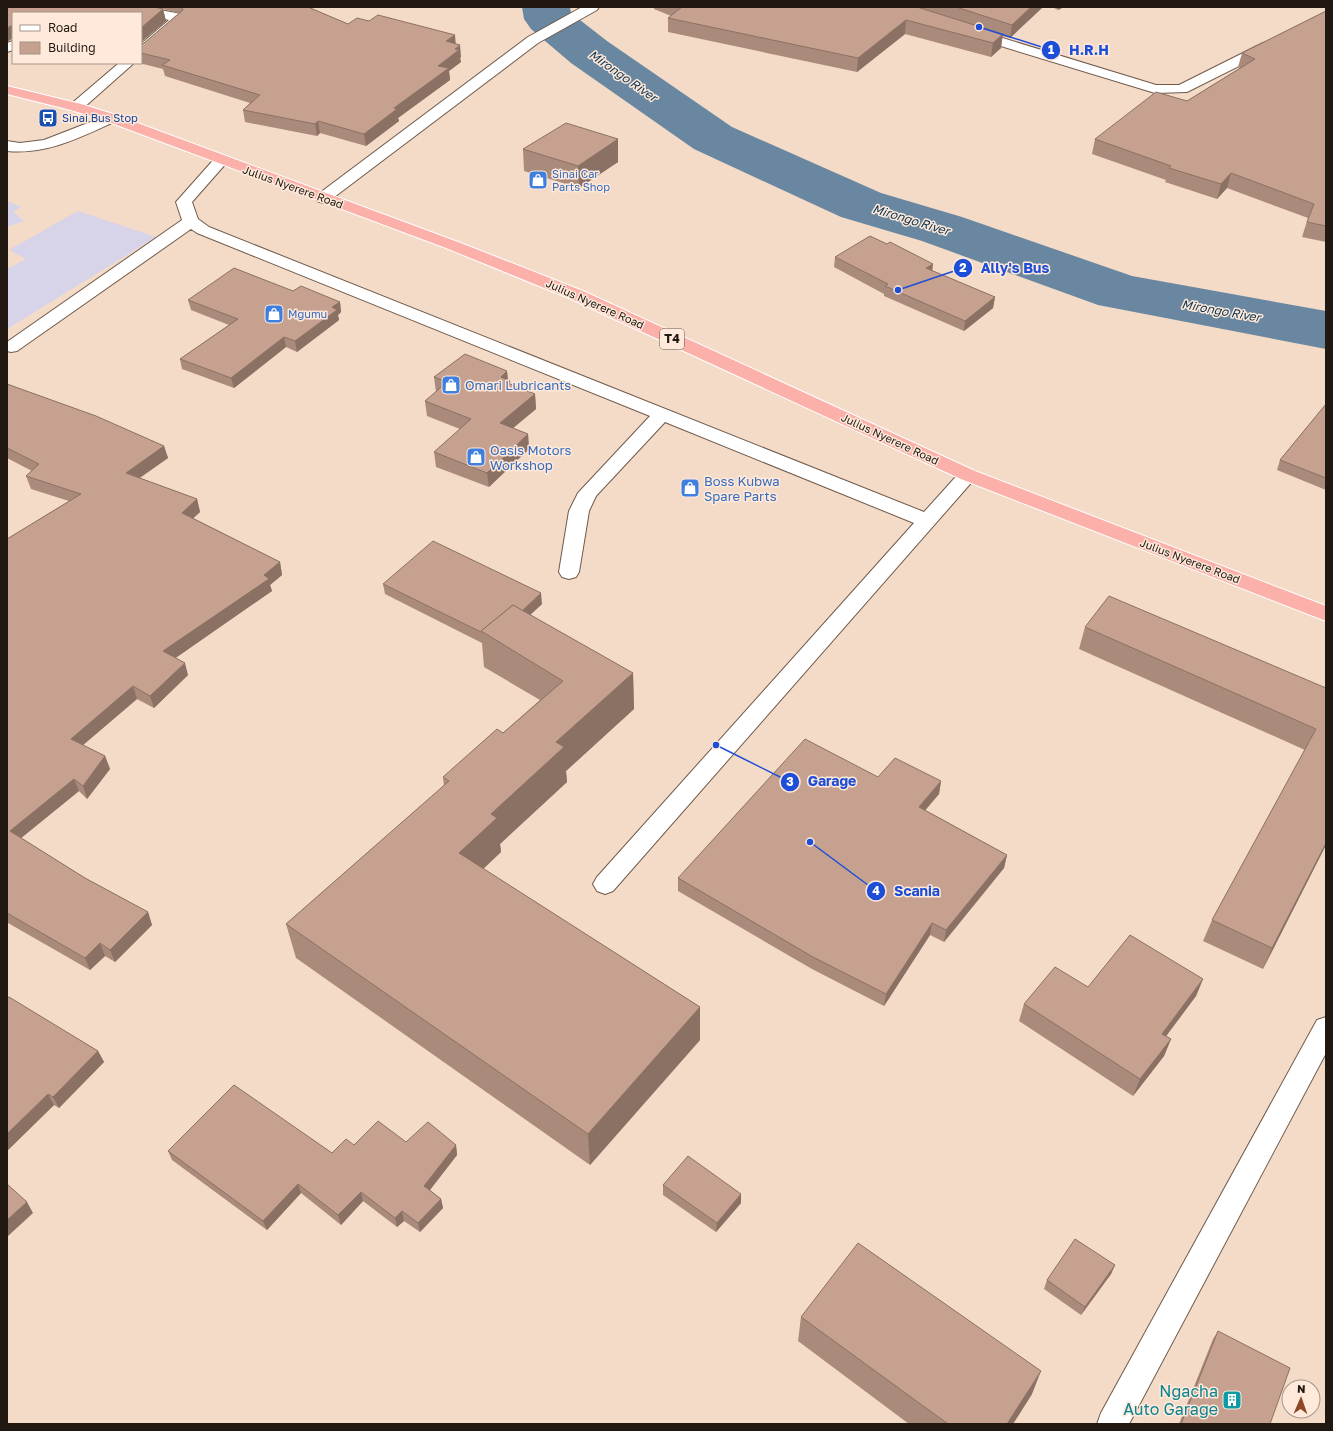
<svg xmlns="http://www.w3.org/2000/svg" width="1333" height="1431" font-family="'Golos Text',sans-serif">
<rect width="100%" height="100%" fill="#f4dbc8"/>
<!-- industrial -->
<g fill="#d7d3e9">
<path d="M7,201L21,207L13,212L24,221L7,227Z"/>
<path d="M78,211L156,237L7,329V269L26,259L9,250Z"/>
</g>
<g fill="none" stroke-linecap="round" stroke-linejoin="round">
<!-- river -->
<path fill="#6987a0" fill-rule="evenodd" d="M522,7H570L571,13L607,41L732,127L881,193L962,217L1132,276L1326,311V349L1098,305L922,241L841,217L694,149L571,63L531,29L524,19Z"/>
<!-- lane casing -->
<g stroke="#705a4a" stroke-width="2">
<g id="lane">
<path d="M116,7H144L176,13L181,14L184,20L146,54L141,55V44L169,20L141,14V13L118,10Z"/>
<path d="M13,41V50L7,52V43Z"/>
<path d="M119,63H134L81,110L76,111L71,110L69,107L71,104Z"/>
<path d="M221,155L226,157L229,160L192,202L198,219L209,227L924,512L961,471L968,469L975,471L978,475L613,891L605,894L597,891L593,884L597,877L914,523L665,422L596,496L589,511L579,572L576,577L569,579L562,577L559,572L569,511L578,493L650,416L197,233L191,229L17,351L11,352L7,351V342L182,220L176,202L216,157Z"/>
<path d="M1326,1017V1053L1129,1424H1097L1101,1413L1317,1020Z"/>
</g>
</g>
<!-- street casing -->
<g stroke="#705a4a" stroke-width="2">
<g id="street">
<path d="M582,7H599L597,10L538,43L329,201L323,203L317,201L315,198L317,195L528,37Z"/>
<path d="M973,29L1156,85H1179L1263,43L1268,42L1273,43L1275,46L1273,49L1187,92L1155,93L968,36L966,33L968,30Z"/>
<path d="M111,114L116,115L118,118L116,121C81,137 47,155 7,151V141L20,143L44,140Z"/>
</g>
</g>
<!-- highway casing -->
<g stroke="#fff" stroke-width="2">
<path id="highway" d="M7,86L81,104L116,115L458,242L583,291L975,471L1326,606V621L961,479L571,299L446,248L106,121L71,110L7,94Z"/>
</g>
<!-- lane -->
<use href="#lane" fill="#fff" fill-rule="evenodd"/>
<!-- street -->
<use href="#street" fill="#fff" fill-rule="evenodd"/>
<!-- highway -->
<use href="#highway" fill="#fbb0a9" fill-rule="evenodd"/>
</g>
<!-- wall -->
<g fill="#aa8a7b">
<path d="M7,7H308L348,24L456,44L461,57L460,58L461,62L449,71L450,80L398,118L399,121L366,146L320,133L317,136L245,122L243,110L250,103L165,76L163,69L139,63H141V44L144,43L179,13L163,9L166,21L141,42V13H13V38L7,42Z"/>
<path d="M654,7H1043L1010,38L1002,36L1001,48L991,57L905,34L857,72L668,32V18L671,16L654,9Z"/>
<path d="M1052,7H1064L1058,10Z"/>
<path d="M1326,11V242L1302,237L1308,218L1227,188L1217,199L1165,182L1166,180L1092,154L1095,139L1187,101L1240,68L1238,67L1242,53Z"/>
<path d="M618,139V162L579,188L524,171L523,149Z"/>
<path d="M835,257L932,271L995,297L993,308L964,331L884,296V294L834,267Z"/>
<path d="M293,291L340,302L341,312L338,315L339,320L297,352L286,347L234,388L182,369L180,359L229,325L191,310L188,300Z"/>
<path d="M507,371L508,380L510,385L535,394L536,409L513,428L528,434L529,449L489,487L436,467L434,452L460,429L427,416L425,401L436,392L434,377Z"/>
<path d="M7,384L164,446L168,458L140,478L197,499L200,512L193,518L280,562L282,575L270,585L272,591L175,658L188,675L154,708L137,699L83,745L105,756L110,769L87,799L79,791L21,838L85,878L148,912L152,925L115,962L105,956L90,970L8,923L7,924V539L69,501L31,489L26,476L32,471L7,458Z"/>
<path d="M1326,404V490L1277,470L1280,460Z"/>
<path d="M383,584L542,604L530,615L633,673L634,709L566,771L567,782L500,844L501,852L483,869L700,1007V1040L590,1165L296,958L286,924L444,786L443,777L503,733L540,700L484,667L482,643L385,594Z"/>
<path d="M1085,627L1326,688V845L1263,969L1203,941L1212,920L1305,750L1079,649Z"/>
<path d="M878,777L941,781L939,794L925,810L1007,855L1004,868L944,942L930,935L884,1006L812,969L678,891V878Z"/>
<path d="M1203,979L1196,996L1166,1036L1171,1039L1164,1056L1133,1096L1019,1021L1024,1004L1088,987Z"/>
<path d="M7,998L98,1051L104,1062L59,1108L54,1105L7,1151Z"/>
<path d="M354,1145H456L457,1155L430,1190L441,1199L443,1208L420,1232L404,1221L397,1227L363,1201L341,1225L301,1193L267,1230L172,1160L168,1151L332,1153Z"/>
<path d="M663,1185L741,1194V1203L716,1232L663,1195Z"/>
<path d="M1115,1265L1111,1274L1081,1315L1044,1289L1047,1280Z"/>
<path d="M801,1317L1032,1394L1013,1424H909L798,1341Z"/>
<path d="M1218,1331L1270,1424H1179L1213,1339Z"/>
</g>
<!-- shaded-wall -->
<g fill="#8b7164">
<path d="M1031,7H1043L1010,38L1012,25Z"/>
<path d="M1059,7H1064L1058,10Z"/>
<path d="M163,9L166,21L141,42V28Z"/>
<path d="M906,20L905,34L857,72L858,58Z"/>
<path d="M13,25V38L7,42V28Z"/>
<path d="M1003,34L1001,48L991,57L993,43Z"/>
<path d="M455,35L456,47L446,41Z"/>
<path d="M460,45L461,57L460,58L461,62L449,71L450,80L398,118L399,121L366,146L364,134L394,108L438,66L455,49Z"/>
<path d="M318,121L320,133L317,136L315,124Z"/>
<path d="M618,139V162L579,188L578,166Z"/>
<path d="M1231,173L1227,188L1217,199L1221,184Z"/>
<path d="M933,264L932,274L926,268Z"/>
<path d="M995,297L993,308L964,331L965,321Z"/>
<path d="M340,302L341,312L338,315L339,320L297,352L295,341L332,307Z"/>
<path d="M284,337L286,347L234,388L231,378Z"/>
<path d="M507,371L508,382L510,381L511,395L501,377Z"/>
<path d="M535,394L536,409L501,438L500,423Z"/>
<path d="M528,434L529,449L489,487L487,473Z"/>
<path d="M164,446L168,458L129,485L126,473Z"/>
<path d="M197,499L200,512L185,526L182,513Z"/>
<path d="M280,562L282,575L270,585L272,591L167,664L163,651L264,575Z"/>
<path d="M541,593L542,604L500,643L492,638Z"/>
<path d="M185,663L188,675L154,708L150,696Z"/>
<path d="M633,673L634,709L566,771L567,782L500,844L501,852L464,887L459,853L491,814L556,742Z"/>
<path d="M133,686L137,699L76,751L71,739Z"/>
<path d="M105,756L110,769L87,799L83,786Z"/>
<path d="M74,779L79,791L15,843L10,831Z"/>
<path d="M941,781L939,794L917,820L919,807Z"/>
<path d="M1326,843V845L1263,969L1272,948Z"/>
<path d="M1007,855L1004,868L944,942L946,930Z"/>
<path d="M148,912L152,925L115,962L110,950Z"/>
<path d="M932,923L930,935L884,1006L886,994Z"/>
<path d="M100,943L105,956L90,970L85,958Z"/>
<path d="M1203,979L1196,996L1155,1051L1162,1034Z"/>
<path d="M700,1007V1040L590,1165L588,1134Z"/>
<path d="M1171,1039L1164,1056L1133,1096L1140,1079Z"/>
<path d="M98,1051L104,1062L59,1108L53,1097Z"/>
<path d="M48,1094L54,1105L7,1151V1134Z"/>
<path d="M456,1145L457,1155L426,1195L424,1186Z"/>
<path d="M298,1184L301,1193L267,1230L263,1221Z"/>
<path d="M361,1192L363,1201L341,1225L338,1215Z"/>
<path d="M741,1194V1203L716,1232L717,1223Z"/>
<path d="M441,1199L443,1208L420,1232L418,1223Z"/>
<path d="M27,1202L33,1213L7,1237V1220Z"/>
<path d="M402,1211L404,1221L397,1227L395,1218Z"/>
<path d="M1115,1265L1111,1274L1081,1315L1085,1307Z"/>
<path d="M1041,1371L1032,1394L1013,1424H1007Z"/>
</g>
<!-- building -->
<g fill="#c6a18f" stroke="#8b7164">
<path d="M7,7H154L163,9L141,28V13H13V25L7,28Z"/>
<path d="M182,7H308L348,24L357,18L369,21L378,15L455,35L446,41L460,45L455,49L459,50L438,66L449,68L394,108L397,109L364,134L318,121L315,124L243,110L260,95L162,65L170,60L141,53V44L144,43L183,10Z"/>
<path d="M682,7H917L1003,34L993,43L906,20L858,58L668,18Z"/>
<path d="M956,7H1031L1012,25Z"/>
<path d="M1326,11V226L1307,222L1314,204L1231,173L1221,184L1169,168L1171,166L1095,139L1156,92L1187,101L1255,59L1242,53Z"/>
<path d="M566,123L618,139L578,166L523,149Z"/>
<path d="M870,236L887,244L890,242L933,264L926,268L995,297L965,321L885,286L888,284L835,257Z"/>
<path d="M234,268L293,291L301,286L340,302L332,307L337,310L295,341L284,337L231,378L180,359L238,319L188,300Z"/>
<path d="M465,354L507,371L501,377L510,381L507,383L535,394L500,423L528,434L487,473L434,452L471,419L425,401L447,382L434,377Z"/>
<path d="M7,384L96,416L164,446L126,473L197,499L182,513L280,562L264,575L269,579L163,651L185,663L150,696L133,686L71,739L105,756L83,786L74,779L10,831L85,878L148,912L110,950L100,943L85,958L7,913V539L81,494L26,476L39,464L7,448Z"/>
<path d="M1326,404V478L1280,460Z"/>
<path d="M433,541L541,593L522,611L513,605L481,631V632L383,584Z"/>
<path d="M1109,596L1326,688V843L1272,948L1212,920L1316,729L1085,627Z"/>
<path d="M513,605L633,673L556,742L564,747L491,814L497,818L459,853L700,1007L588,1134L286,924L449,781L443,777L497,729L503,733L563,681L481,631Z"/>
<path d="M805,739L878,777L895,758L941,781L919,807L1007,855L946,930L932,923L886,994L813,957L678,878Z"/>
<path d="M1130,935L1203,979L1162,1034L1171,1039L1140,1079L1024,1004L1055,967L1088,987Z"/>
<path d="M9,997L98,1051L53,1097L48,1094L7,1134V998Z"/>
<path d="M234,1085L332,1153L346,1139L354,1145L378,1121L406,1142L428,1122L456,1145L424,1186L441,1199L418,1223L402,1211L395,1218L361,1192L338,1215L298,1184L263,1221L168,1151Z"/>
<path d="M688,1156L741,1194L717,1223L663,1185Z"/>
<path d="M7,1184L27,1202L7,1220Z"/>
<path d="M1075,1239L1115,1265L1085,1307L1047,1280Z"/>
<path d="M858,1243L1041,1371L1007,1424H948L801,1317Z"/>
<path d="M1218,1331L1290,1368L1270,1424H1181Z"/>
</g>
<!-- icons -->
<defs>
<g id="bus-square" transform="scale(1)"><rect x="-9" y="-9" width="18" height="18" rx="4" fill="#1a4fb4" stroke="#fee9da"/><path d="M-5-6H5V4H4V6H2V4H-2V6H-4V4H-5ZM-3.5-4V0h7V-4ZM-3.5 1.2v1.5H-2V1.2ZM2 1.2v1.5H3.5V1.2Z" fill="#fff"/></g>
<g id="shop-square" transform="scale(1)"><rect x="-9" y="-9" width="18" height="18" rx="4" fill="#3f7fe0" stroke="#fee9da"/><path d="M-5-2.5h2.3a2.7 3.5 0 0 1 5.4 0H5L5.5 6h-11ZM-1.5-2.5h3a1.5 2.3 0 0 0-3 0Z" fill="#fff"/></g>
<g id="building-square" transform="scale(1)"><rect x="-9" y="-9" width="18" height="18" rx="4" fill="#0f9aa8" stroke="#fee9da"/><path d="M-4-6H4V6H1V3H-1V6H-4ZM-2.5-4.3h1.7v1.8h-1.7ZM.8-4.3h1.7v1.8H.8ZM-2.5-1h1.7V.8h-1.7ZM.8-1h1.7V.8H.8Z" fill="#fff"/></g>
</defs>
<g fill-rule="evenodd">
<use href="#bus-square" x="48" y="118"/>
<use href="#shop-square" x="538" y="180"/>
<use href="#shop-square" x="274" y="314"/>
<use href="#shop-square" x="451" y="385"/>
<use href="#shop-square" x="476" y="457"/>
<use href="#shop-square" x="690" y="488"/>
<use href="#building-square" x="1232" y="1400"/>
</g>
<g text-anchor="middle" stroke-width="3" stroke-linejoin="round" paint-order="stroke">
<!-- far-transit labels -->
<g font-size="11" fill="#164399" stroke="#fee9da" text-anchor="start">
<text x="62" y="122">Sinai Bus Stop</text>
</g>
<!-- far-shop labels -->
<g font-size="11" fill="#366cbe" stroke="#fee9da" text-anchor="start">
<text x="552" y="178">Sinai Car<tspan x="552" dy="13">Parts Shop</tspan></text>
<text x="288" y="318">Mgumu</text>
</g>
<!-- far-street labels -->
<g font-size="11" fill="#211811" stroke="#fee9da">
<text transform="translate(293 187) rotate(20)" y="4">Julius Nyerere Road</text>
<text transform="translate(595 304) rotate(24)" y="4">Julius Nyerere Road</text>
<text transform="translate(890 439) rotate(25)" y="4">Julius Nyerere Road</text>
<text transform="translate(1190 561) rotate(21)" y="4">Julius Nyerere Road</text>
</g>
<!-- far-water labels -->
<g font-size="12" font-style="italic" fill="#0b334e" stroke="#fee9da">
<text transform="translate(623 76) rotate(35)" y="4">Mirongo River</text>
<text transform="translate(911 220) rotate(17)" y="4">Mirongo River</text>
<text transform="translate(1221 311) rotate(10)" y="4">Mirongo River</text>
</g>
<!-- shield labels -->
<rect fill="#fee9da" stroke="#63574d" stroke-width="1" x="660" y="329" width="24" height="20" rx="3"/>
<g font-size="12" font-weight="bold" fill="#211811">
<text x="672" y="343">T4</text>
</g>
<!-- shop labels -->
<g font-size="13" fill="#366cbe" stroke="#fee9da" text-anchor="start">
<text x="465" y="390">Omari Lubricants</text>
<text x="490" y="455">Oasis Motors<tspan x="490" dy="15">Workshop</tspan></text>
<text x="704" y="486">Boss Kubwa<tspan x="704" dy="15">Spare Parts</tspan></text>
</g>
<!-- near-culture labels -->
<g font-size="16" fill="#0d838f" stroke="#fee9da" text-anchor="end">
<text x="1218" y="1397">Ngacha<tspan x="1218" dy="18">Auto Garage</tspan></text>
</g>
</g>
<!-- callouts -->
<path fill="none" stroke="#1d4ed8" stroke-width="1.5" d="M979 27L1051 50M898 290L963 268M716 745L790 782M810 842L876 891"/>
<g fill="#1d4ed8" stroke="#fee9da" stroke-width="1.5">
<circle cx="979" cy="27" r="4"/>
<circle cx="898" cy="290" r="4"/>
<circle cx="716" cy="745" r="4"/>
<circle cx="810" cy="842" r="4"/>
<circle cx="1051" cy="50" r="10"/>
<circle cx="963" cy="268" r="10"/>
<circle cx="790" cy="782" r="10"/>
<circle cx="876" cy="891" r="10"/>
</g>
<g font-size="12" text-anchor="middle" font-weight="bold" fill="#fff">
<text x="1051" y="54">1</text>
<text x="963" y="272">2</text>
<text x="790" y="786">3</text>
<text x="876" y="895">4</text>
</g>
<g font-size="14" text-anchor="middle" font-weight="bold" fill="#1d4ed8" stroke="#fee9da" stroke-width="3" stroke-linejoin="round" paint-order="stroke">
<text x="1089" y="55">H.R.H</text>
<text x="1015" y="273">Ally's Bus</text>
<text x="832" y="786">Garage</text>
<text x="917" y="896">Scania</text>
</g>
<!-- border -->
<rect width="1333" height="1431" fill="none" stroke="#211811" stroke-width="16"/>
<!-- legend -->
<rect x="12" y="12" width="130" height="52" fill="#fee9da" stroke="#a6958a"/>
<rect x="20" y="25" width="20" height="6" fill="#ffffff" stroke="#a6958a"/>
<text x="48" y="32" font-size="12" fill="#211811">Road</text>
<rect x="20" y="42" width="20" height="12" fill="#c6a18f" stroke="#a6958a"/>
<text x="48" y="52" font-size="12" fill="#211811">Building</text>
<!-- north arrow -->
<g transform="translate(1301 1399) rotate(2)"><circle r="19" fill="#fee9da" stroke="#a6958a"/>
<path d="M0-3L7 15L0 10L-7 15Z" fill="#8e4625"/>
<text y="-6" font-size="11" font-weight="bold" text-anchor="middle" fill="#211811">N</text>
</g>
</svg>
